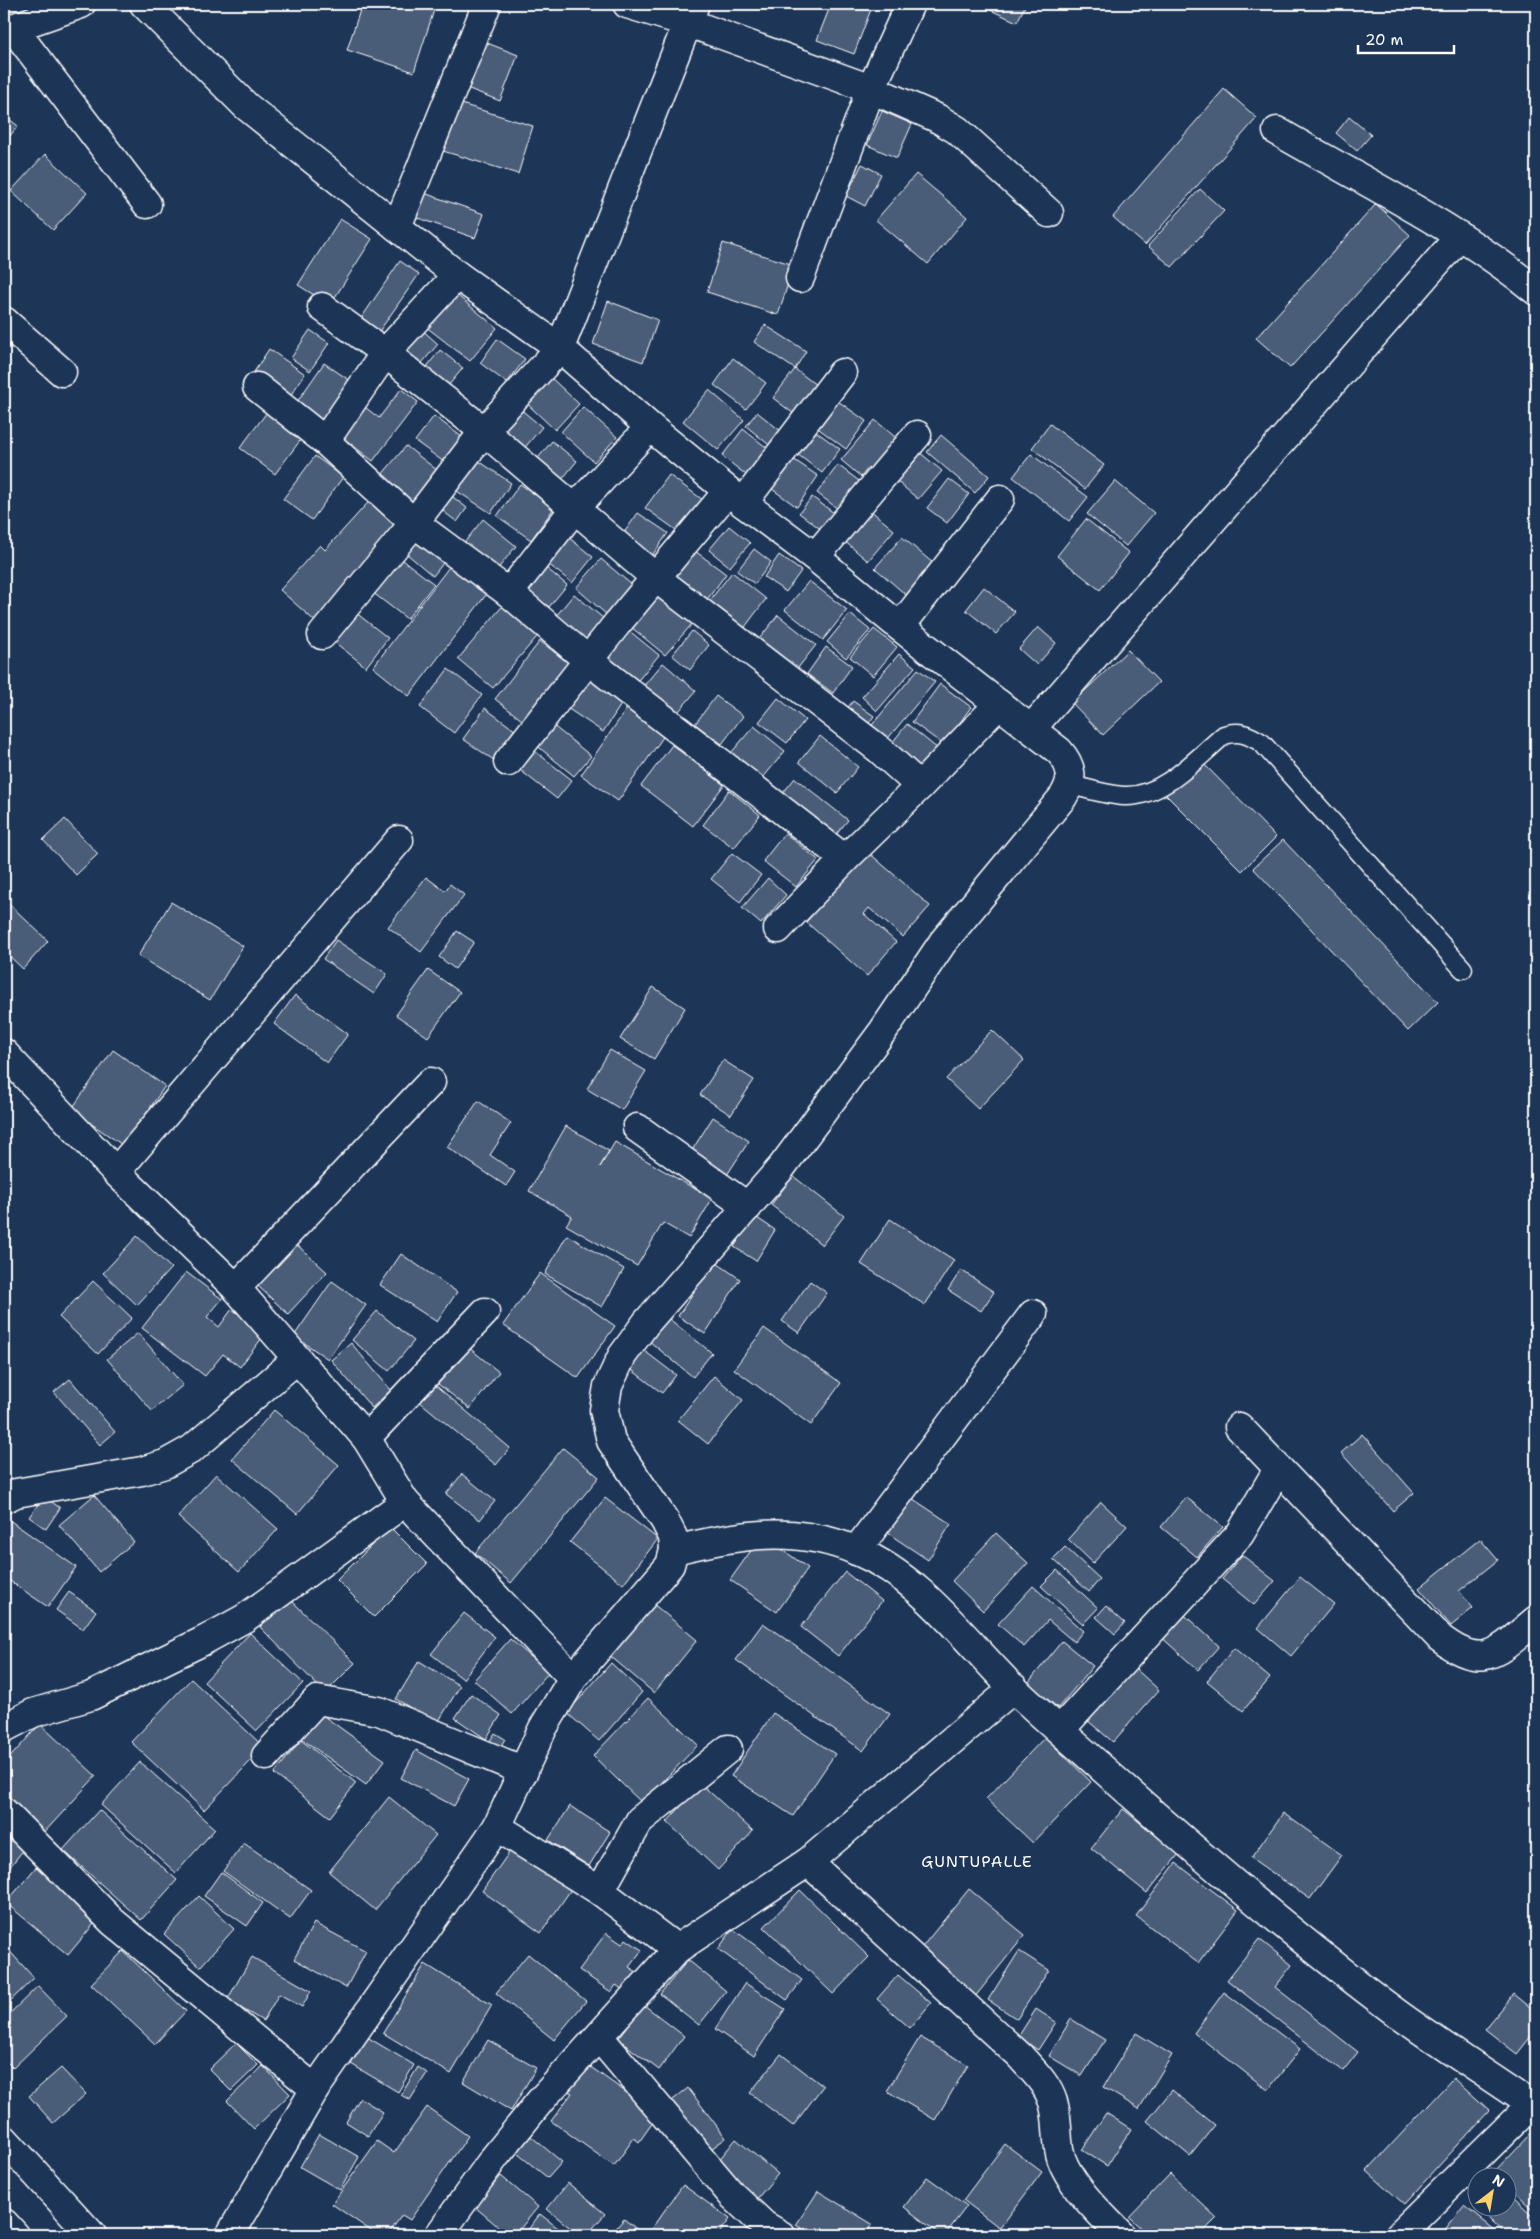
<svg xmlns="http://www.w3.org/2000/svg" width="1540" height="2239" font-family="'Shantell Sans',sans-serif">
<rect width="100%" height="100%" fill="#1d3557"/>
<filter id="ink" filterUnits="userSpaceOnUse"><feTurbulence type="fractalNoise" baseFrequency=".02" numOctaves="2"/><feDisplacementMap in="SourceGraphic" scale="10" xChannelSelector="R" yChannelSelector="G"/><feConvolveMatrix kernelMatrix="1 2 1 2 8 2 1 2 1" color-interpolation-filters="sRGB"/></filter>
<g filter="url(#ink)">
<!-- building -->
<g fill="#4a5d79" stroke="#fff">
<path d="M362,4H436L414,72L347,50Z"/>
<path d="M831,4H873L854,54L817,40Z"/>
<path d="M977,4H1026L1017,22Z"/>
<path d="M482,41L518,55L500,101L464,87Z"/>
<path d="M1224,89L1257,118L1145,245L1113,217Z"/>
<path d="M458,103L533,126L518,174L443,151Z"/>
<path d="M882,111L912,124L897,158L867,145Z"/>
<path d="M4,115L18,126L4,143Z"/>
<path d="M1349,117L1371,135L1357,151L1336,133Z"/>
<path d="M45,154L87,193L53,230L11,191Z"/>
<path d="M862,164L881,174L865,206L846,196Z"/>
<path d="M916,174L967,217L928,264L876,220Z"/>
<path d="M1200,189L1224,211L1172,267L1148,246Z"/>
<path d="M421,192L484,214L475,238L412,216Z"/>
<path d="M1376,204L1410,235L1290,368L1256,338Z"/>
<path d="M340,219L372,239L330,305L298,285Z"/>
<path d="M723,243L794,265L778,315L707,292Z"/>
<path d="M400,261L419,274L378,333L360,320Z"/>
<path d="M453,292L497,328L470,361L425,326Z"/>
<path d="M608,301L658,320L643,362L593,344Z"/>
<path d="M765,325L806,351L795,369L754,342Z"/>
<path d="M419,327L438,344L416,370L397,354Z"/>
<path d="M310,330L329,343L310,371L291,358Z"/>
<path d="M497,339L525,359L507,383L480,363Z"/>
<path d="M269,349L305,374L288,399L252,375Z"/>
<path d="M440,350L463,368L448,386L425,369Z"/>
<path d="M733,358L766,383L746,409L714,385Z"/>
<path d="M324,363L355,384L327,423L297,402Z"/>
<path d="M795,369L820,388L798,417L773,398Z"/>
<path d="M547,374L579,404L555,430L523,400Z"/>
<path d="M401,389L418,402L373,461L338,434L361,404L379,418Z"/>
<path d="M709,390L744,420L718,450L683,421Z"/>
<path d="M835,399L866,421L846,449L815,426Z"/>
<path d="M583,407L617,437L594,462L561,432Z"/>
<path d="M519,408L542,427L522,451L499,432Z"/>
<path d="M267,412L302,438L275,474L240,448Z"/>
<path d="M757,412L786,435L774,449L746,426Z"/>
<path d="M434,416L466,440L448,465L415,441Z"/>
<path d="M875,420L901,442L874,474L868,468L861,477L841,460Z"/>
<path d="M1050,424L1104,465L1085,489L1032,448Z"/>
<path d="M743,429L771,451L750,478L722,456Z"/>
<path d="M814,430L840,449L822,473L797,454Z"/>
<path d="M941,435L989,476L975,493L927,452Z"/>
<path d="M552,441L577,461L559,483L534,463Z"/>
<path d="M406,446L442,474L416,506L380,477Z"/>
<path d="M918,451L942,471L918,499L894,479Z"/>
<path d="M1031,454L1088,497L1069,521L1013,477Z"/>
<path d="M315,456L343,477L312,520L283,499Z"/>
<path d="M473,457L511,483L491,513L452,488Z"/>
<path d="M793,459L818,476L797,507L772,489Z"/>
<path d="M838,465L863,484L842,512L817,493Z"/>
<path d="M669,475L703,500L679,532L645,508Z"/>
<path d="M949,479L969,494L947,523L927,508Z"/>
<path d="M1115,481L1154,513L1126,546L1087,514Z"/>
<path d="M520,484L554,508L531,540L497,516Z"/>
<path d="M449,494L467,508L457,522L439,508Z"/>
<path d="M374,496L406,525L318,624L280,590L320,545L325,550Z"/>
<path d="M812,497L838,516L826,533L799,513Z"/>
<path d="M869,509L894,530L868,561L843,540Z"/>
<path d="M638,513L668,533L651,557L621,537Z"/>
<path d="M483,519L516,546L493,575L460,548Z"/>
<path d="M1086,519L1129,553L1100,590L1057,556Z"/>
<path d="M729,526L750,543L730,567L709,550Z"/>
<path d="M563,533L593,557L572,583L542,559Z"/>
<path d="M902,537L934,564L906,595L875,568Z"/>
<path d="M419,540L444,562L433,576L407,554Z"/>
<path d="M691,548L726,574L706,601L671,574Z"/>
<path d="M754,549L771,562L755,584L737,571Z"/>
<path d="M779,555L801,571L786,592L764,577Z"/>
<path d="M399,557L434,584L407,619L372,592Z"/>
<path d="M601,559L632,585L607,615L576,588Z"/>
<path d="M539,562L567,585L549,607L521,585Z"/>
<path d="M452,563L489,591L409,696L373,667Z"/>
<path d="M732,572L766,599L742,631L707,604Z"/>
<path d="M809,581L847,610L823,640L785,610Z"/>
<path d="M984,587L1015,612L996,634L966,610Z"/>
<path d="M574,594L603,618L585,641L556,616Z"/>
<path d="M657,596L692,624L665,655L631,627Z"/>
<path d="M505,603L541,632L493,688L458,659Z"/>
<path d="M355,612L388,638L366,667L333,641Z"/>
<path d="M850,614L870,630L846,658L827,642Z"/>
<path d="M778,615L816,645L794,673L756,643Z"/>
<path d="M1038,627L1056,643L1037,665L1019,649Z"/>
<path d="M627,629L659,655L635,684L603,658Z"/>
<path d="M874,629L897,647L873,676L850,657Z"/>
<path d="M692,631L709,645L690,670L672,655Z"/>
<path d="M540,641L572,666L527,724L495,699Z"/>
<path d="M826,647L852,666L833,693L807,674Z"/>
<path d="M1128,650L1159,682L1103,735L1072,703Z"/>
<path d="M899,654L915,667L877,711L862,697Z"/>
<path d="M663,663L696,691L673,718L640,690Z"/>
<path d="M448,669L482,695L454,733L420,707Z"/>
<path d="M918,669L935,682L884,743L868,730Z"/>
<path d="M590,673L626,697L603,732L567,708Z"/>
<path d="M940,684L971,707L944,745L912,722Z"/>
<path d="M716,696L743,716L722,744L695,724Z"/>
<path d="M778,698L805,720L787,743L759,722Z"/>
<path d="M853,701L874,716L863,731L842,715Z"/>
<path d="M630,704L668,730L618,801L581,775Z"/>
<path d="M485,708L516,731L495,761L463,739Z"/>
<path d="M551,724L591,756L574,776L535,744Z"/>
<path d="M907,724L938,749L920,772L888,748Z"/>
<path d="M754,726L785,751L762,779L731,753Z"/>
<path d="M820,736L858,767L837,793L799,762Z"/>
<path d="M672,745L724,785L693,826L641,786Z"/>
<path d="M531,748L572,780L557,799L516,767Z"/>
<path d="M1200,760L1276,837L1242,871L1165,794Z"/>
<path d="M795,778L848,820L831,841L778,799Z"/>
<path d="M729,790L760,815L734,848L703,825Z"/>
<path d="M65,819L98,854L76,875L43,840Z"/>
<path d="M785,833L818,860L796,887L763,861Z"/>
<path d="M1283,840L1438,1002L1408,1031L1253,868Z"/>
<path d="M868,852L930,906L903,937L869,908L864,914L896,942L867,976L806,922Z"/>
<path d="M732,853L761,875L740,902L711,879Z"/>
<path d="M426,877L445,891L450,884L464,895L421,952L388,927Z"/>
<path d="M768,878L786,895L761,924L742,908Z"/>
<path d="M4,899L48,941L23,969L4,951Z"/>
<path d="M171,902L243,946L210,1000L138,956Z"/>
<path d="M457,931L474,942L455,969L439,957Z"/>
<path d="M336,940L387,974L374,994L323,959Z"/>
<path d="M428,970L460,992L428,1037L396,1015Z"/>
<path d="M653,987L685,1008L654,1059L620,1039Z"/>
<path d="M295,995L348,1034L327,1063L274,1024Z"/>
<path d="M992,1030L1024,1060L978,1109L946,1079Z"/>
<path d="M113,1050L165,1086L124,1146L71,1110Z"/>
<path d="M610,1050L646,1071L622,1110L587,1089Z"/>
<path d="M723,1060L754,1080L731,1115L700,1095Z"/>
<path d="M478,1101L511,1123L490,1155L515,1172L506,1186L447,1147Z"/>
<path d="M713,1117L749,1141L725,1178L689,1155Z"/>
<path d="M566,1126L609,1151L600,1167L615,1142L712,1199L689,1238L663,1223L637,1266L566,1225L572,1216L529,1191Z"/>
<path d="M793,1176L844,1216L822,1245L771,1205Z"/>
<path d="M754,1216L775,1230L756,1261L734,1247Z"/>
<path d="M890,1219L954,1260L925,1305L861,1264Z"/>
<path d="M567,1235L624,1269L602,1307L545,1274Z"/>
<path d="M137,1236L171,1268L137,1305L103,1273Z"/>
<path d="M296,1244L327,1272L288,1314L258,1286Z"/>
<path d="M401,1254L457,1292L437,1322L380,1285Z"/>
<path d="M714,1261L740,1279L705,1334L678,1316Z"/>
<path d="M961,1270L994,1292L981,1311L948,1290Z"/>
<path d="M186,1272L222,1299L207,1317L219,1327L232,1309L265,1334L240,1367L223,1354L205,1376L142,1328Z"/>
<path d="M540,1273L615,1326L578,1378L503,1325Z"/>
<path d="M93,1281L132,1318L98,1354L59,1317Z"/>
<path d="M332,1281L366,1305L328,1359L294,1336Z"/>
<path d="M810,1281L827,1293L799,1333L782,1321Z"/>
<path d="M377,1311L414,1341L389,1371L352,1340Z"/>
<path d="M668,1318L712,1353L693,1377L649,1341Z"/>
<path d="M764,1328L841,1383L811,1425L734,1369Z"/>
<path d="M138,1333L183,1385L152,1411L107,1359Z"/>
<path d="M351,1343L391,1390L372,1408L331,1360Z"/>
<path d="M638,1346L676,1375L662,1393L624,1364Z"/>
<path d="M468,1347L499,1372L470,1409L438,1384Z"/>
<path d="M714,1376L743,1400L708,1444L678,1420Z"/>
<path d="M70,1379L115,1432L100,1445L54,1392Z"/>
<path d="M434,1384L510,1448L496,1465L419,1401Z"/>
<path d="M274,1410L339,1465L297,1514L232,1459Z"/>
<path d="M1362,1434L1414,1493L1393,1511L1341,1453Z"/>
<path d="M563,1448L599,1477L511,1583L475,1553Z"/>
<path d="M216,1474L278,1529L239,1572L178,1517Z"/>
<path d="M462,1474L495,1501L480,1520L446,1494Z"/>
<path d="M904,1493L951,1524L928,1560L880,1528Z"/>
<path d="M94,1495L134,1542L99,1572L59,1525Z"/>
<path d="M44,1496L60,1508L46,1529L29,1517Z"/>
<path d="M1186,1497L1223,1527L1197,1557L1161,1527Z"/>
<path d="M605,1498L658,1539L623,1584L570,1542Z"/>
<path d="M1101,1502L1127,1526L1093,1563L1068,1539Z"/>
<path d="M5,1517L76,1567L48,1607L4,1577Z"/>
<path d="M390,1527L427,1564L374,1617L337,1580Z"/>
<path d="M996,1533L1028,1563L983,1611L952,1581Z"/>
<path d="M762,1535L808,1568L777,1612L730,1580Z"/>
<path d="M1480,1539L1498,1560L1459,1591L1473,1608L1451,1626L1419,1588Z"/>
<path d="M1065,1547L1100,1579L1089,1592L1053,1559Z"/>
<path d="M1242,1555L1275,1581L1254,1605L1222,1579Z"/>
<path d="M1057,1570L1098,1608L1083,1624L1041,1586Z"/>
<path d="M845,1572L882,1601L838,1656L801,1627Z"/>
<path d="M1300,1577L1334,1604L1291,1656L1258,1628Z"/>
<path d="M1033,1586L1083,1631L1074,1642L1048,1620L1024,1647L998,1624Z"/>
<path d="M69,1592L96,1611L83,1629L56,1610Z"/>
<path d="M289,1598L355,1663L325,1693L260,1627Z"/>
<path d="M646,1598L697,1640L654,1693L603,1650Z"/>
<path d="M1106,1606L1125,1623L1115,1634L1096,1617Z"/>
<path d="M1181,1612L1219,1646L1198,1670L1160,1636Z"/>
<path d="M464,1613L495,1637L463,1679L431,1654Z"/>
<path d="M763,1623L890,1714L863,1751L736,1660Z"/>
<path d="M250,1633L303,1683L257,1731L204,1682Z"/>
<path d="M510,1639L549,1672L512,1714L474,1680Z"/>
<path d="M1062,1641L1093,1666L1058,1708L1028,1683Z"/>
<path d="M1234,1648L1270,1678L1243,1711L1207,1681Z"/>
<path d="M419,1661L460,1686L437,1724L396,1699Z"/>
<path d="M1128,1662L1159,1690L1113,1742L1081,1715Z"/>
<path d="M611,1663L642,1692L599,1741L567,1713Z"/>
<path d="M191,1679L264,1747L204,1810L131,1742Z"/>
<path d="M471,1694L501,1715L486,1739L455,1718Z"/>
<path d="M648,1698L698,1745L642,1803L593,1756Z"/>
<path d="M773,1713L835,1754L793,1816L731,1776Z"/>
<path d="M321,1714L385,1760L366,1785L302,1739Z"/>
<path d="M40,1724L96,1776L41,1836L4,1801V1764Z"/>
<path d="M495,1733L505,1739L495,1755L485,1748Z"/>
<path d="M1045,1737L1091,1782L1033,1843L986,1799Z"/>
<path d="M301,1740L356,1783L330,1817L274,1774Z"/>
<path d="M416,1750L469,1779L454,1806L401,1778Z"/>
<path d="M140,1762L215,1829L176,1873L101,1805Z"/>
<path d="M701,1784L753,1831L718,1870L667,1822Z"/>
<path d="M389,1797L436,1835L375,1910L329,1872Z"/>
<path d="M570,1806L610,1832L589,1866L548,1840Z"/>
<path d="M1123,1809L1179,1854L1147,1893L1091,1848Z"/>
<path d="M99,1810L177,1880L141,1920L63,1850Z"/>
<path d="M1283,1813L1342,1855L1310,1899L1251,1858Z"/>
<path d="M4,1822L29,1843L4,1874Z"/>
<path d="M244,1843L311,1890L290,1919L223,1871Z"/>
<path d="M513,1847L572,1888L541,1933L482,1891Z"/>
<path d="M1176,1863L1238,1910L1198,1963L1136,1916Z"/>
<path d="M36,1867L98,1919L68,1955L6,1903Z"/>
<path d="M221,1872L263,1903L247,1926L204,1896Z"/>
<path d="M969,1889L1025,1935L974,1998L918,1952Z"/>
<path d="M800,1890L869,1957L833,1994L764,1927Z"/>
<path d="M199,1896L234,1929L200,1967L164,1934Z"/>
<path d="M314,1923L366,1951L346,1988L294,1959Z"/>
<path d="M733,1929L802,1980L787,2000L718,1949Z"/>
<path d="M606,1933L622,1944L626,1939L642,1950L629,1967L640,1974L626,1992L616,1985L611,1992L579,1970Z"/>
<path d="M1259,1939L1292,1965L1275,1987L1358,2052L1343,2071L1227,1980Z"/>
<path d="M4,1945L34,1978L4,2007Z"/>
<path d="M123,1951L186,2011L155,2044L91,1984Z"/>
<path d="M1019,1951L1049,1970L1017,2019L988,2000Z"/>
<path d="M528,1954L586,2001L554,2040L496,1993Z"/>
<path d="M252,1957L311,1991L302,2007L279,1994L263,2021L227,2000Z"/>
<path d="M688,1960L726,1991L699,2025L660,1994Z"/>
<path d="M425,1964L492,2005L451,2074L383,2033Z"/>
<path d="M898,1975L931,2003L910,2028L877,1999Z"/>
<path d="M745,1983L785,2009L754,2056L715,2029Z"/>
<path d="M38,1986L67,2016L13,2068L4,2059V2019Z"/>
<path d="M1224,1992L1300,2049L1268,2090L1194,2033Z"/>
<path d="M1514,1994L1536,2012V2030L1517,2054L1485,2029Z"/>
<path d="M644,2005L684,2036L659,2070L618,2039Z"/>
<path d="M1036,2009L1056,2022L1038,2050L1018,2037Z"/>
<path d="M1071,2019L1105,2040L1082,2076L1049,2056Z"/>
<path d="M1136,2033L1172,2055L1139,2109L1103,2087Z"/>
<path d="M367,2037L414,2065L398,2092L351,2064Z"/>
<path d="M920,2037L968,2065L935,2120L887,2091Z"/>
<path d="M488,2040L536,2068L511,2111L463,2082Z"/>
<path d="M236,2043L258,2065L231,2091L209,2069Z"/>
<path d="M781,2054L823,2086L793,2126L750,2093Z"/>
<path d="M585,2063L658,2115L639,2142L634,2138L614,2166L551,2121L572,2093L566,2090Z"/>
<path d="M263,2066L290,2094L254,2129L227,2101Z"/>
<path d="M418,2067L427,2073L410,2100L401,2095Z"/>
<path d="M61,2068L86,2094L53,2123L29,2096Z"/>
<path d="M1453,2078L1489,2111L1404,2204L1367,2171Z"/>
<path d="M688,2088L726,2138L707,2152L669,2103Z"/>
<path d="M1172,2090L1215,2125L1190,2156L1147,2121Z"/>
<path d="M360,2098L383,2112L368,2136L346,2122Z"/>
<path d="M427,2107L468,2136L410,2220L402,2215L388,2235H377L332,2204L377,2141L394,2153Z"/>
<path d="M1106,2113L1131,2129L1107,2166L1082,2150Z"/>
<path d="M527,2133L562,2162L548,2178L513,2150Z"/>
<path d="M1531,2133L1536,2138V2212L1508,2185V2176H1498L1494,2172Z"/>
<path d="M319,2134L359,2157L340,2190L300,2167Z"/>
<path d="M736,2139L778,2174L755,2201L714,2166Z"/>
<path d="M1005,2144L1042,2172L1000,2228L963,2200Z"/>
<path d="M1170,2174L1217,2218L1200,2235H1148L1129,2217Z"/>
<path d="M501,2176L538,2207L515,2235H508L475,2207Z"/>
<path d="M927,2177L967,2206L945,2235H941L904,2207Z"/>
<path d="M568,2183L605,2214L587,2235H579L547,2209Z"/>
<path d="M683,2185L730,2219L718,2235H660L651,2229Z"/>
<path d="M818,2191L872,2224L865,2235H812L796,2225Z"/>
<path d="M1508,2191L1536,2218V2235H1507L1474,2204L1478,2200V2206H1508Z"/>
<path d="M1464,2206L1500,2235H1447L1443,2232Z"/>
<path d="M540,2214L567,2235H524Z"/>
<path d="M624,2219L644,2235H610Z"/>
<path d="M1425,2224L1436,2235H1413Z"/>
</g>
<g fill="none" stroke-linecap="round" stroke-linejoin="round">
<!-- lane casing -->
<g stroke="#fff" stroke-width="21">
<path id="lane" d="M1071,785C1088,789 1107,795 1124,796C1162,798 1197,758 1224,735C1240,730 1249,735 1262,743L1463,969"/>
</g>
<!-- street casing -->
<g stroke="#fff" stroke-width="31">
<g id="street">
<path d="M144,4L246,106L457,275L560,348L650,427L743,503L815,557L900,627L1059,751C1073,767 1074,779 1063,797L943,942L883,1031L781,1168L646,1323L622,1356L608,1386L604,1410L611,1441L665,1521L673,1537L674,1550L670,1565L573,1678L543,1728L497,1827L315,2089L230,2235"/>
<path d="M627,4L689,23L871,89L937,118L957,130L1049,213"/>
<path d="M13,28L147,204"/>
<path d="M4,31L81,4"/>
<path d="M1277,131C1364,182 1458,227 1536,291"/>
<path d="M397,227L487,4"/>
<path d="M800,278L871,89L910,4"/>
<path d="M322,307L385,353L484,431L656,578L880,750L920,786L845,859L778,929"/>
<path d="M4,321L62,372"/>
<path d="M257,387L325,441L414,523L509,593L589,661L845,859"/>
<path d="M325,441L385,353L457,275"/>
<path d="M743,503L842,373"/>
<path d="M815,557L917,435"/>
<path d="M509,593L575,508L650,427"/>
<path d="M900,627L1000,499"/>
<path d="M322,635L414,523L484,431L560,348L695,4"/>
<path d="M1031,729L1460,236"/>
<path d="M508,762L616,625L728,491"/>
<path d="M920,786L999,704"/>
<path d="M4,1053L116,1172L236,1288L366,1438L405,1502L573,1678"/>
<path d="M637,1128L748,1207"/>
<path d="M116,1172L399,840"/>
<path d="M236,1288L431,1082"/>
<path d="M1239,1427L1440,1638C1485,1673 1499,1650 1536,1620"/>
<path d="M366,1438L485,1312"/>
<path d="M4,1499L16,1493L142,1471L165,1464L192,1449L296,1360"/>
<path d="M674,1550C739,1535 794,1524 857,1551C921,1578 964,1639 1012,1687C1041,1715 1073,1742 1103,1769C1197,1853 1297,1939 1398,2014C1441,2045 1486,2074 1530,2104"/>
<path d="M856,1551L1033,1314"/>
<path d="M4,1728L33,1713L91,1696L203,1641L245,1618L405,1502"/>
<path d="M1060,1730L1240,1534L1278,1469"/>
<path d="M266,1756L317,1700L379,1711L524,1771"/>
<path d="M4,1812L113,1922L315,2089"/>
<path d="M497,1827L600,1891L677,1949"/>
<path d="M808,1862L1020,2056C1033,2071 1047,2083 1053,2102C1060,2123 1054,2146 1065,2167C1078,2193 1101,2214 1121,2235"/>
<path d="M600,1891L640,1820L728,1749"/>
<path d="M599,2037L732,2195L764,2225L781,2235"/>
<path d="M439,2235L494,2158L541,2100L677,1949L808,1862L1014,1688"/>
<path d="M1399,2235L1536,2100"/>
</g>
</g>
<!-- highway casing -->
<g stroke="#fff" stroke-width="31">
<g id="highway">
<path d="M4,2139L92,2235"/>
<path d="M4,2223L15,2235"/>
</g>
</g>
<!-- lane -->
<use href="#lane" stroke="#1d3557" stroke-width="18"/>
<!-- street -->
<use href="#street" stroke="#1d3557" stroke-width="28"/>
<!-- highway -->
<use href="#highway" stroke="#1d3557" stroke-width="28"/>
</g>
</g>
<g text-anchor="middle" stroke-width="4" stroke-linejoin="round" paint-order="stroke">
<!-- quarter labels -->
<g font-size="16" letter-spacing="1" fill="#fff" stroke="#1d3557">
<text x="977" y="1867">GUNTUPALLE</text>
</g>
</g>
<!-- margin -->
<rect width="1540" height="2239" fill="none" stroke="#1d3557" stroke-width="20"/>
<rect x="10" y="10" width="1520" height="2219" fill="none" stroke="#fff" stroke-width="2" filter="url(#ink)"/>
<!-- north arrow -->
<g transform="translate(1492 2192) rotate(31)"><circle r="24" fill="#1d3557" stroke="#77869a"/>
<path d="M0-4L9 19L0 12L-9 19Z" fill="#ffd166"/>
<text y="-8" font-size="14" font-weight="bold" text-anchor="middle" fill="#ffffff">N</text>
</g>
<!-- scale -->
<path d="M1358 45v8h96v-8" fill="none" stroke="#ffffff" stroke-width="2.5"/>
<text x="1365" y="45" font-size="15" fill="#ffffff" stroke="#1d3557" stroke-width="4" paint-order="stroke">20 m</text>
</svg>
